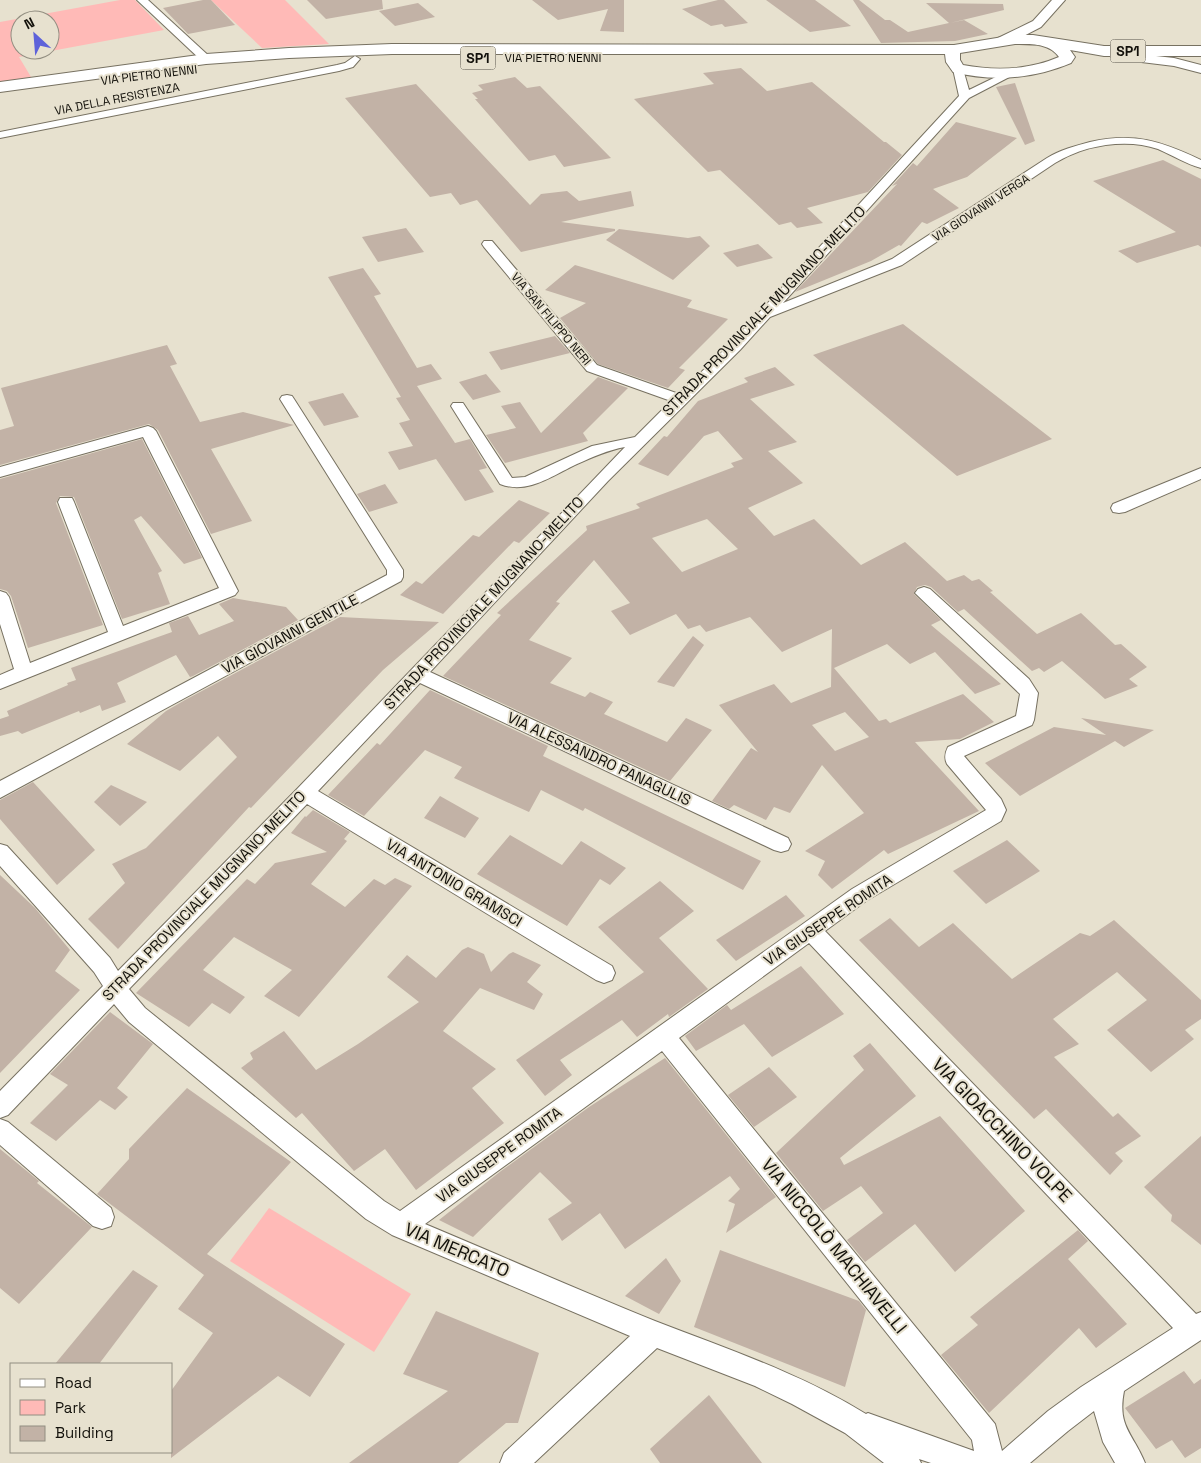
<svg xmlns="http://www.w3.org/2000/svg" width="1201" height="1463" font-family="'Space Grotesk',sans-serif">
<rect width="100%" height="100%" fill="#e7e1cf"/>
<!-- green -->
<g fill="#ffbab7" fill-rule="evenodd">
<path d="M120,0H135L164,30L19,57L31,77L0,82V22ZM20,20H50V50H20Z"/>
<path d="M211,0H285L329,44L262,48Z"/>
<path d="M269,1208L411,1294L374,1352L230,1261Z"/>
</g>
<!-- building -->
<g fill="#c2b2a6" fill-rule="evenodd">
<path d="M203,0H211L235,25L188,34L163,8Z"/>
<path d="M307,0H382L383,9L326,19Z"/>
<path d="M532,0H624V32L600,31L608,9L558,20Z"/>
<path d="M718,0H724L748,23L725,27L722,24L711,26L682,9Z"/>
<path d="M766,0H815L851,26L810,32Z"/>
<path d="M853,0H859L885,20H890L908,32L949,23L926,3L1003,4L1004,10L950,23L964,20L988,34L955,41L881,43Z"/>
<path d="M418,3L435,17L395,26L379,11Z"/>
<path d="M741,68L767,91L812,82L884,142H886L902,155L868,192L807,208L823,223L797,228L791,222L779,225L720,170L708,172L634,99L714,84L703,73Z"/>
<path d="M515,77L527,88L540,86L611,158L564,167L555,155L529,161L475,99H478L472,93L483,90L478,85Z"/>
<path d="M1015,83L1035,141L1025,145L996,87Z"/>
<path d="M416,84L530,205L541,194L567,191L579,201L631,191L634,206L561,222L615,229V231L521,252L477,200L460,205L451,193L430,197L345,98Z"/>
<path d="M956,122L1017,138L967,177L933,189L959,208L927,224L922,222L901,246L899,245L871,261L795,292L897,184L892,186L913,163L917,166Z"/>
<path d="M1163,160L1201,179V247L1198,245L1137,263L1118,251L1176,232L1093,181Z"/>
<path d="M406,228L424,252L378,262L362,237Z"/>
<path d="M619,229L688,238L700,236L710,246L673,280L606,240Z"/>
<path d="M758,244L773,258L737,267L723,253Z"/>
<path d="M575,265L692,300L687,307L728,319L679,368L685,370L668,388L598,364L560,318L586,303L545,290Z"/>
<path d="M363,268L381,294L374,296L417,368L431,364L442,379L417,386L455,443L470,439L487,468L479,470L494,492L465,501L436,459L399,470L388,452L413,446L399,423L410,420L396,398L401,397L328,277Z"/>
<path d="M903,324L1052,439L957,476L813,355Z"/>
<path d="M555,336L570,353L501,370L489,352Z"/>
<path d="M167,345L177,364L170,366L200,422L243,412L294,425L211,449L252,521L211,534L158,430L149,424L0,465V430L14,426L1,388Z"/>
<path d="M775,367L795,385L750,399L797,442L768,451L803,483L748,508L774,536L814,519L861,565L905,542L947,581L964,575L972,581L979,579L993,591L990,592L1037,634L1081,613L1115,645L1121,644L1147,667L1129,679L1138,686L1105,699L1062,661L1044,672L1039,668L1032,671L964,609L958,612L931,587L925,585L917,587L914,594L941,620L931,625L1001,684L975,694L935,652L910,664L887,644L834,668L879,721L886,719L890,723L963,694L994,722L960,739L915,742L979,811L888,854L884,850L832,889L818,875L825,861L805,851L864,813L822,765L790,813L774,807L766,820L734,805L729,809L712,801L751,748L758,752L719,705L774,684L791,703L831,687L832,629L782,652L750,617L706,632L700,625L688,629L676,614L630,635L611,611L630,603L594,560L556,602L560,603L529,640L572,658L550,683L585,697L590,692L613,702L604,714L667,742L686,718L712,730L670,781L443,676L501,615L497,613L587,530L586,526L640,508L636,504L734,467L731,463L743,459L718,431L704,436L668,476L638,464L664,436L667,437L698,401L748,382L744,378ZM707,519L738,549L682,572L652,538ZM845,712L869,737L835,751L812,725Z"/>
<path d="M486,374L501,392L473,400L459,382Z"/>
<path d="M598,377L628,388L583,433L588,441L505,463L486,435L516,428L501,406L520,402L541,433Z"/>
<path d="M343,393L359,417L324,426L308,402Z"/>
<path d="M142,439L202,558L184,564L141,516L134,520L162,571L158,573L170,604L122,619L74,497L60,496L56,503L103,625L28,648L11,596L7,591L0,589V479Z"/>
<path d="M385,484L398,503L369,512L357,494Z"/>
<path d="M519,500L550,513L519,543L514,541L443,614L400,595L416,581L422,584L473,535L479,537Z"/>
<path d="M233,598L286,607L298,620L193,676L190,677L176,655L117,683L126,702L102,711L100,705L80,713L79,711L22,734L18,731L0,736V719L9,716L7,711L68,685L67,683L76,680L71,668L172,632L169,623L188,616L199,635L234,621L219,604Z"/>
<path d="M340,617L439,622L383,670L251,808L249,807L118,949L88,919L125,883L112,864L146,848L237,757L218,736L180,771L127,744L166,711L185,700Z"/>
<path d="M693,636L704,645L674,687L657,682Z"/>
<path d="M430,690L548,746L543,756L761,861L743,890L585,808L583,811L541,790L529,812L454,778L462,767L425,750L364,816L328,795L377,743L380,745Z"/>
<path d="M1081,718L1154,730L1124,747L1115,741L1020,796L985,763L1054,727L1106,735Z"/>
<path d="M33,782L95,850L57,885L0,819V800Z"/>
<path d="M111,785L147,802L120,826L94,802Z"/>
<path d="M440,796L479,818L465,838L424,818Z"/>
<path d="M313,810L350,832L344,839L347,841L311,884L345,907L374,879L385,885L395,878L412,886L299,1017L264,996L292,970L234,937L203,970L245,997L230,1014L212,1003L189,1027L136,993L247,879L255,884L275,863L327,852L291,833L305,816L306,817Z"/>
<path d="M510,835L562,865L581,841L626,868L610,885L600,879L567,926L477,874Z"/>
<path d="M1007,840L1040,871L986,904L953,871Z"/>
<path d="M0,875L35,908L70,950L55,971L80,990L0,1073Z"/>
<path d="M660,881L694,911L659,938L708,989L669,1017L668,1014L637,1037L622,1020L560,1060L572,1075L545,1096L516,1060L644,972L598,927Z"/>
<path d="M786,895L805,916L736,961L716,940Z"/>
<path d="M890,918L919,947L953,923L1012,979L1080,933L1090,936L1114,920L1201,1000V1019L1185,1030L1194,1039L1151,1072L1107,1030L1147,1000L1117,972L1053,1019L1079,1044L1054,1057L1113,1117L1118,1113L1141,1136L1115,1153L1123,1161L1110,1175L1046,1109L1034,1119L859,940Z"/>
<path d="M468,947L484,954L491,972L509,954L513,952L541,965L527,982L543,994L534,1010L480,988L443,1031L496,1069L472,1088L504,1123L416,1190L385,1149L354,1171L302,1113L296,1118L241,1068L253,1059L250,1053L284,1031L316,1070L358,1044L419,1002L387,977L407,955L436,978L462,950Z"/>
<path d="M801,966L844,1014L772,1057L744,1024L696,1051L685,1036L727,1005L731,1010Z"/>
<path d="M110,1012L153,1044L117,1088L128,1097L115,1110L100,1100L56,1141L30,1123L68,1085L50,1074Z"/>
<path d="M870,1043L916,1096L840,1158L844,1165L940,1116L1025,1211L955,1272L915,1224L865,1262L847,1240L883,1213L861,1186L823,1211L776,1153L864,1070L853,1056Z"/>
<path d="M665,1058L776,1197L726,1233L735,1204L728,1201L740,1189L730,1176L625,1249L600,1213L562,1241L548,1219L572,1203L540,1172L473,1237L439,1220L501,1171L589,1107Z"/>
<path d="M769,1067L797,1097L754,1127L728,1095Z"/>
<path d="M187,1088L291,1162L207,1254L345,1344L310,1397L278,1376L171,1458V1391L213,1333L178,1309L204,1275L97,1194L129,1159V1149Z"/>
<path d="M1201,1136V1245L1171,1221L1172,1215L1144,1187Z"/>
<path d="M0,1149L39,1181L37,1183L92,1227L19,1304L0,1288Z"/>
<path d="M1078,1230L1088,1241L1068,1259L1127,1324L1096,1348L1079,1328L989,1413L941,1355L978,1325L970,1317Z"/>
<path d="M720,1250L859,1301L866,1310L845,1387L694,1327Z"/>
<path d="M666,1258L681,1281L659,1314L625,1296Z"/>
<path d="M133,1270L158,1286L99,1364H55Z"/>
<path d="M436,1311L539,1353L518,1423H506L458,1463H349L448,1391L403,1374Z"/>
<path d="M1184,1371L1194,1384L1201,1379V1448L1185,1458L1172,1440L1156,1449L1125,1408Z"/>
<path d="M709,1395L762,1463H660L650,1449Z"/>
</g>
<g fill="none" stroke-linecap="round" stroke-linejoin="round">
<!-- minor casing -->
<g stroke="#777161" stroke-width="2">
<g id="minor">
<path d="M137,0H148L210,57L211,59L210,61H202Z"/>
<path d="M355,56L360,59L353,67L339,71L0,138V132L337,65L345,63Z"/>
<path d="M958,66L963,69L969,90L1008,71L1012,70L1017,73L969,98L783,303L892,259L1047,158C1060,150 1075,146 1090,142C1134,132 1161,141 1201,160V168C1186,164 1172,155 1158,149C1126,138 1084,145 1055,163L902,265L770,317L740,350L608,481L430,672L788,838L791,844L788,850L781,852L774,850L420,683L318,791L612,966L615,973L612,980L604,983L596,980L307,804L129,989L145,1008L384,1201L400,1211L852,889L986,810L947,764C944,758 945,753 948,747L1016,716L1020,694L915,593L918,589L924,587L930,589L1029,679L1038,693L1034,720L1032,725L964,756L1001,799L1006,810L1001,821L866,901L825,931L1196,1314L1201,1312V1340L1124,1391C1117,1427 1133,1433 1145,1463H1115L1103,1442L1094,1411L1068,1431L1030,1463H931L919,1459L921,1463H884L845,1433L792,1404L755,1386L657,1348L534,1463H500L504,1453L630,1336L392,1235L366,1219L129,1022L114,1004L8,1115L0,1118V1091L103,986L94,972L0,866V844L7,846L110,958L118,971L298,788L625,447C608,450 593,457 577,464C553,475 528,495 500,484L451,406L453,403H463L512,478L525,477L592,446L635,437L671,401L587,371L484,247L482,244L484,241H492L597,365L679,394L730,344L959,96L953,69ZM809,943L1173,1328L1081,1387L1048,1411L1002,1451L995,1424L679,1038ZM662,1051L972,1440L974,1451L868,1413L866,1414C800,1373 727,1349 655,1321C578,1290 502,1256 425,1224Z"/>
<path d="M287,395L292,396L294,399L403,570V577L401,581L0,798V781L387,575V570L280,399L282,396Z"/>
<path d="M148,426L153,428L156,431L238,591L235,595L0,689V675L14,669L0,624V591L6,593L9,597L30,663L108,632L58,502L60,498H72L74,502L123,626L219,588L143,437L0,477V467Z"/>
<path d="M1201,468V479L1125,512L1119,513L1113,512L1111,508L1113,504Z"/>
<path d="M0,1119L8,1122L111,1208L114,1217L111,1226L102,1229L93,1226L0,1145Z"/>
</g>
</g>
<!-- tertiary casing -->
<g stroke="#777161" stroke-width="2">
<g id="tertiary">
<path d="M1052,0H1065L1041,27L1008,44H998L997,41L998,38L1033,21Z"/>
<path d="M1138,54L1174,58L1201,65V73L1174,66L1133,61L1131,58L1133,55Z"/>
</g>
</g>
<!-- primary casing -->
<g stroke="#777161" stroke-width="2">
<path id="primary" d="M1015,35H1033L1104,46H1201V56H1104L1070,50L1075,57L1071,63C1033,79 993,82 953,72L946,62L945,54H392L289,58L206,64L0,92V82L206,54L289,48L392,44L954,45ZM1015,44C1032,44 1049,43 1059,57C1029,70 995,71 963,65L960,60V53Z"/>
</g>
<!-- minor -->
<use href="#minor" fill="#fff" fill-rule="evenodd"/>
<!-- tertiary -->
<use href="#tertiary" fill="#fff" fill-rule="evenodd"/>
<!-- primary -->
<use href="#primary" fill="#fff" fill-rule="evenodd"/>
</g>
<g text-anchor="middle" stroke-width="4" stroke-linejoin="round" paint-order="stroke">
<!-- far-street labels -->
<g font-size="12" fill="#13110b" stroke="#e7e1cf">
<text x="553" y="62">VIA PIETRO NENNI</text>
<text transform="translate(149 75) rotate(-7)" y="4">VIA PIETRO NENNI</text>
<text transform="translate(117 99) rotate(-11)" y="4">VIA DELLA RESISTENZA</text>
<text transform="translate(981 208) rotate(-33)" y="4">VIA GIOVANNI VERGA</text>
<text transform="translate(551 319) rotate(50)" y="4">VIA SAN FILIPPO NERI</text>
</g>
<!-- shield labels -->
<g fill="#e7e1cf" stroke="#534f46" stroke-width="1">
<rect x="1110.5" y="39.5" width="35" height="23" rx="4"/>
<rect x="460.5" y="46.5" width="35" height="23" rx="4"/>
</g>
<g font-size="14" font-weight="bold" fill="#13110b">
<text x="1128" y="56">SP1</text>
<text x="478" y="63">SP1</text>
</g>
<!-- street labels -->
<g font-size="15" fill="#13110b" stroke="#e7e1cf">
<text transform="translate(764 311) rotate(-46)" y="5">STRADA PROVINCIALE MUGNANO-MELITO</text>
<text transform="translate(484 603) rotate(-47)" y="5">STRADA PROVINCIALE MUGNANO-MELITO</text>
<text transform="translate(290 634) rotate(-28)" y="5">VIA GIOVANNI GENTILE</text>
<text transform="translate(599 759) rotate(25)" y="5">VIA ALESSANDRO PANAGULIS</text>
<text transform="translate(454 883) rotate(31)" y="5">VIA ANTONIO GRAMSCI</text>
<text transform="translate(204 896) rotate(-46)" y="5">STRADA PROVINCIALE MUGNANO-MELITO</text>
<text transform="translate(828 920) rotate(-34)" y="5">VIA GIUSEPPE ROMITA</text>
<text transform="translate(499 1155) rotate(-36)" y="5">VIA GIUSEPPE ROMITA</text>
</g>
<!-- near-street labels -->
<g font-size="18" fill="#13110b" stroke="#e7e1cf">
<text transform="translate(1002 1130) rotate(46)" y="6">VIA GIOACCHINO VOLPE</text>
<text transform="translate(834 1246) rotate(51)" y="6">VIA NICCOLÒ MACHIAVELLI</text>
<text transform="translate(457 1250) rotate(23)" y="6">VIA MERCATO</text>
</g>
</g>
<!-- legend -->
<rect x="10" y="1363" width="162" height="90" fill="#e7e1cf" stroke="#928e81"/>
<rect x="20" y="1379" width="25" height="8" fill="#ffffff" stroke="#928e81"/>
<text x="55" y="1388" font-size="15" fill="#13110b">Road</text>
<rect x="20" y="1400" width="25" height="15" fill="#ffbab7" stroke="#928e81"/>
<text x="55" y="1413" font-size="15" fill="#13110b">Park</text>
<rect x="20" y="1426" width="25" height="15" fill="#c2b2a6" stroke="#928e81"/>
<text x="55" y="1438" font-size="15" fill="#13110b">Building</text>
<!-- north arrow -->
<g transform="translate(35 35) rotate(334)"><circle r="24" fill="#e7e1cf" stroke="#928e81"/>
<path d="M0-4L9 19L0 12L-9 19Z" fill="#5e62da"/>
<text y="-8" font-size="14" font-weight="bold" text-anchor="middle" fill="#13110b">N</text>
</g>
</svg>
